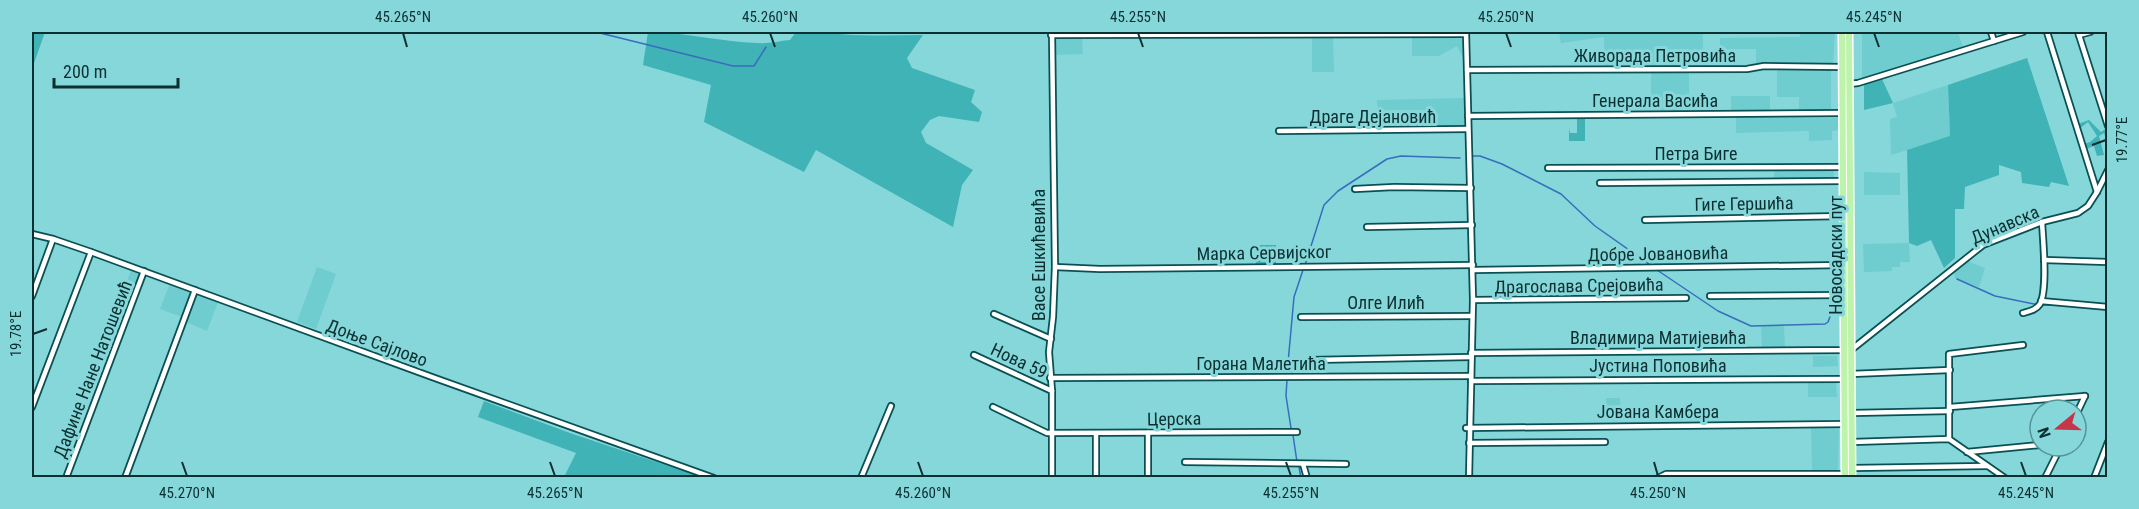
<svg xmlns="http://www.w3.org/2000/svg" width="2139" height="509" font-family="'Roboto Condensed',sans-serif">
<rect width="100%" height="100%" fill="#86d7da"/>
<!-- built -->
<g fill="#6fcccf">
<path d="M1559,32H1703V64L1629,65L1628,56H1619L1620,65H1605L1604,37L1561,43Z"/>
<path d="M1800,32H1835L1833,64H1756V49H1720V38L1800,37Z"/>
<path d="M1862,32H1958L1963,48L1862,81Z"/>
<path d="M1412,34H1463L1464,60L1457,46L1439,56H1412Z"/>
<path d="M1312,36H1333L1334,72H1312Z"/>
<path d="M1054,37H1082L1083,54L1055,55Z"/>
<path d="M1777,68H1831V111H1799V97H1777Z"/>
<path d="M1651,70H1689V98H1681V110H1657V99H1651Z"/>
<path d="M1948,85L1950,137L1891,155L1890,119L1897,117L1893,103Z"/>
<rect x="1731" y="96" width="39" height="15"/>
<path d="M1465,98L1466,126L1423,127L1422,110L1378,111L1377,100Z"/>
<path d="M1736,117L1838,118V130L1832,131V140L1809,141V131L1736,133Z"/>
<rect x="1774" y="168" width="60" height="12"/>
<path d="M1864,172L1900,173V195H1864Z"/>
<path d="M1909,243L1910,262H1900V267H1892V271L1864,272L1863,244Z"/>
<path d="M1967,261L1985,268L1979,287L1955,278L1954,272Z"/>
<path d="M317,267L336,274L316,329L297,322Z"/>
<path d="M132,268L142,272L132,298L122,294Z"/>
<path d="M170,283L192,292L182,317L160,309Z"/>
<path d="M197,294L218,302L207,331L186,322Z"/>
<path d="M1784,325L1785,349H1762L1761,326Z"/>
<path d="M1813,356H1837L1838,366L1813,367Z"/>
<path d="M1836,382L1837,397H1808V383Z"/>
<path d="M1606,398H1620L1621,421H1607Z"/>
<path d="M1811,426H1839L1838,473H1812Z"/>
</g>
<!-- green -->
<g fill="#40b3b7">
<path d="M32,32H45L32,69Z"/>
<path d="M648,32C685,32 720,42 757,43C768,44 779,41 790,40L796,32C815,31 833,34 852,35C876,36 899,35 923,35L907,58L912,68L975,90L971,102L982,112L979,122L939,116L930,120L921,132L926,143L973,170L962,185L953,227L816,150L804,172L704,122L711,85L643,65Z"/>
<path d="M2027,58L2069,186L2051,182L2049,187L2022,183L2021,172L1999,165V175L1965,187L1964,209H1955V258L1944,268L1931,240L1917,246L1909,243L1907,150L1950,136L1948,85Z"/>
<path d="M1882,79L1893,103L1864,110V84Z"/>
<path d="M1577,118H1585V141H1569V128L1570,133H1577Z"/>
<path d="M2089,120L2101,132L2107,128V142L2104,133L2099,136L2104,155L2097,156L2094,146L2086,149L2084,144L2090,142L2097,136L2088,122L2079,129L2078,124Z"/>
<path d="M1255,245H1276V267H1256Z"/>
<path d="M484,401L570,433L701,477H564L576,453L478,417Z"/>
</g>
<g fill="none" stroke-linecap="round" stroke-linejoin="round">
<!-- stream -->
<g stroke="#386dbb" stroke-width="1.5">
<path d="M596,32L733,66H754L766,47"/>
<path d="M1473,156H1480L1502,164L1561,194L1595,226L1649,264"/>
<path d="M1305,265L1324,205L1338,191L1387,159L1401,156L1460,158"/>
<path d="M1657,270L1718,311L1751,326L1825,324L1828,322L1834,306L1840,304"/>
<path d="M1957,279L1995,296L2039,305H2063"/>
<path d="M1287,374L1294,297L1303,270"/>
<path d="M1287,379L1286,396L1291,428"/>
<path d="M1293,435L1297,462"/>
<path d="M1299,467L1301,478"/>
</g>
<!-- minor casing -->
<g stroke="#0a5053" stroke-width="8">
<g id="minor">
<path d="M1052,32L1055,267L1053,317L1049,352L1052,391V478"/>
<path d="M1466,32L1473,300L1469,478"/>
<path d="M1991,32L1994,41"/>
<path d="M2047,32L2097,192"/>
<path d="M2078,32L2108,126"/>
<path d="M1051,35L1466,34"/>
<path d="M2079,35L2090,32"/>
<path d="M1467,70L1747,69L1764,66L1843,67"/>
<path d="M1849,84L1858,83L2023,32"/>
<path d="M1468,116L1843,113"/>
<path d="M1279,131L1468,129"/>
<path d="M1548,168L1843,167"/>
<path d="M1600,183L1844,181"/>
<path d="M1355,189L1394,187L1471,188"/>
<path d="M1645,220L1844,216"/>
<path d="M1367,227L1472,225"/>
<path d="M32,234L53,239L91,252L432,377L714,478"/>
<path d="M2044,260L2108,262"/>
<path d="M1055,267L1100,269L1473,265"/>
<path d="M1473,270L1844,265"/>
<path d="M32,296L53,239"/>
<path d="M1710,296L1844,295"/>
<path d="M1473,300L1686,298"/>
<path d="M2041,301L2108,307"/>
<path d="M2023,313C2030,311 2036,310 2040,304C2048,289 2043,240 2042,222"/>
<path d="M994,314L1051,339"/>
<path d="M1301,317L1472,316"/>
<path d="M1471,353L1851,350L1983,245L2042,222L2078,213L2088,206L2097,192L2108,170"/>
<path d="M974,355L1052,391"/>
<path d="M1310,360L1471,357"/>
<path d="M1851,374L1950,370"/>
<path d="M1050,378L1471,376"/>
<path d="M1471,381L1845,379"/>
<path d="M32,407L91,252"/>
<path d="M993,407L1047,433L1297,432"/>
<path d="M1950,407L2085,396"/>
<path d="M1852,413L1950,411"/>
<path d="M2076,415L2085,396"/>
<path d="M1466,428L1846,424"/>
<path d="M1148,433V478"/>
<path d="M1096,434V478"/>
<path d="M1949,439V354L2023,345"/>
<path d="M1852,442L1949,439L2005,478"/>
<path d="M1469,443L1605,442"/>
<path d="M1967,452L2040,445"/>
<path d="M1185,462L1346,464"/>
<path d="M1303,464L1307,478"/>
<path d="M1852,468L1987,466"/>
<path d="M66,478L144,271"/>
<path d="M125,478L195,290"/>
<path d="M861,478L891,406"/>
<path d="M1658,478L1666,474H1845"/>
<path d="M2045,478L2061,446"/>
<path d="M2094,478L2108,442"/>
</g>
</g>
<!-- major casing -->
<g stroke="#fff" stroke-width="9">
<g id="major">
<path d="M1842,32L1845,478"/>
<path d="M1849,32L1852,478"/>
</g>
</g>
<!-- minor -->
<use href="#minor" stroke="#fff" stroke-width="4.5"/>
<!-- major -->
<use href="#major" stroke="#bdf3aa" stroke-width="6"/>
</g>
<!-- ticks -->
<path fill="none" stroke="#0c2f31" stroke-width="2" d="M403,33L407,47M770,33L775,47M1138,33L1143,47M1506,33L1511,47M1874,33L1879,47M2092,145L2106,140M33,334L47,329M182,462L187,476M550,462L555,476M918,462L923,476M1286,462L1291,476M1654,462L1658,476M2021,462L2026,476"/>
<g text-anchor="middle" stroke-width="6" stroke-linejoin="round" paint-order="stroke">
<!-- street labels -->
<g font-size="18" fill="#0c2f31" stroke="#86d7da">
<text x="1655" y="62">Живорада Петровића</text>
<text x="1655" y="107">Генерала Васића</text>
<text x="1373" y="123">Драге Дејановић</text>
<text x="1696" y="160">Петра Биге</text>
<text transform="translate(1744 204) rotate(-1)" y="6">Гиге Гершића</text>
<text transform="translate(2005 225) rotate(-23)" y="6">Дунавска</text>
<text transform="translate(1264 253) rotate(-1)" y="6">Марка Сервијског</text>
<text transform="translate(1658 254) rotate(-1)" y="6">Добре Јовановића</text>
<text transform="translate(1039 255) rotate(-90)" y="6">Васе Ешкићевића</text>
<text transform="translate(1836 255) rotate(-90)" y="6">Новосадски пут</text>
<text transform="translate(1579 286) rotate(-1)" y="6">Драгослава Срејовића</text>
<text x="1386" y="309">Олге Илић</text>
<text x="1658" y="344">Владимира Матијевића</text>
<text transform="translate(377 343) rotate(20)" y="6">Доње Сајлово</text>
<text transform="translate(1019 361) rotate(25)" y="6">Нова 59</text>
<text x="1261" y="370">Горана Малетића</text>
<text x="1658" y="372">Јустина Поповића</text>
<text transform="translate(93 369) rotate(-69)" y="6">Дафине Нане Натошевић</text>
<text x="1658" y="418">Јована Камбера</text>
<text transform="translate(1174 419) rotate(-1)" y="6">Церска</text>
</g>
</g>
<!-- border -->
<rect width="2139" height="509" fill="none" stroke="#86d7da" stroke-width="66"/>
<!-- north arrow -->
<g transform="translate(2058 428) rotate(251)"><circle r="28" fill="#86d7da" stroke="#559496" stroke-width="1.5"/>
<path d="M0-4.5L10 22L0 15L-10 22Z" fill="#c63548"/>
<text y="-9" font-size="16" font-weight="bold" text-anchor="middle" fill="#0c2f31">N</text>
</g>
<!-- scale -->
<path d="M54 78v9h124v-9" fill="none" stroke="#0c2f31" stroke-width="3"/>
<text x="63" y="78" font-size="18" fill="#0c2f31" stroke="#86d7da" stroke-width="4.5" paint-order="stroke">200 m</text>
<rect x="33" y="33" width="2073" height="443" fill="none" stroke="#0c2f31" stroke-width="2"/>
<g font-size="15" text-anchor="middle" fill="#0c2f31">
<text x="403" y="22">45.265°N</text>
<text x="770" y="22">45.260°N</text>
<text x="1138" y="22">45.255°N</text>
<text x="1506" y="22">45.250°N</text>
<text x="1874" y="22">45.245°N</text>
<text transform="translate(2122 140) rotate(-90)" y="5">19.77°E</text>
<text transform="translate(16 334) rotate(-90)" y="5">19.78°E</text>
<text x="187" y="498">45.270°N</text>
<text x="555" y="498">45.265°N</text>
<text x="923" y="498">45.260°N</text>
<text x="1291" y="498">45.255°N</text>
<text x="1658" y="498">45.250°N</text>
<text x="2026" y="498">45.245°N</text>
</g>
</svg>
